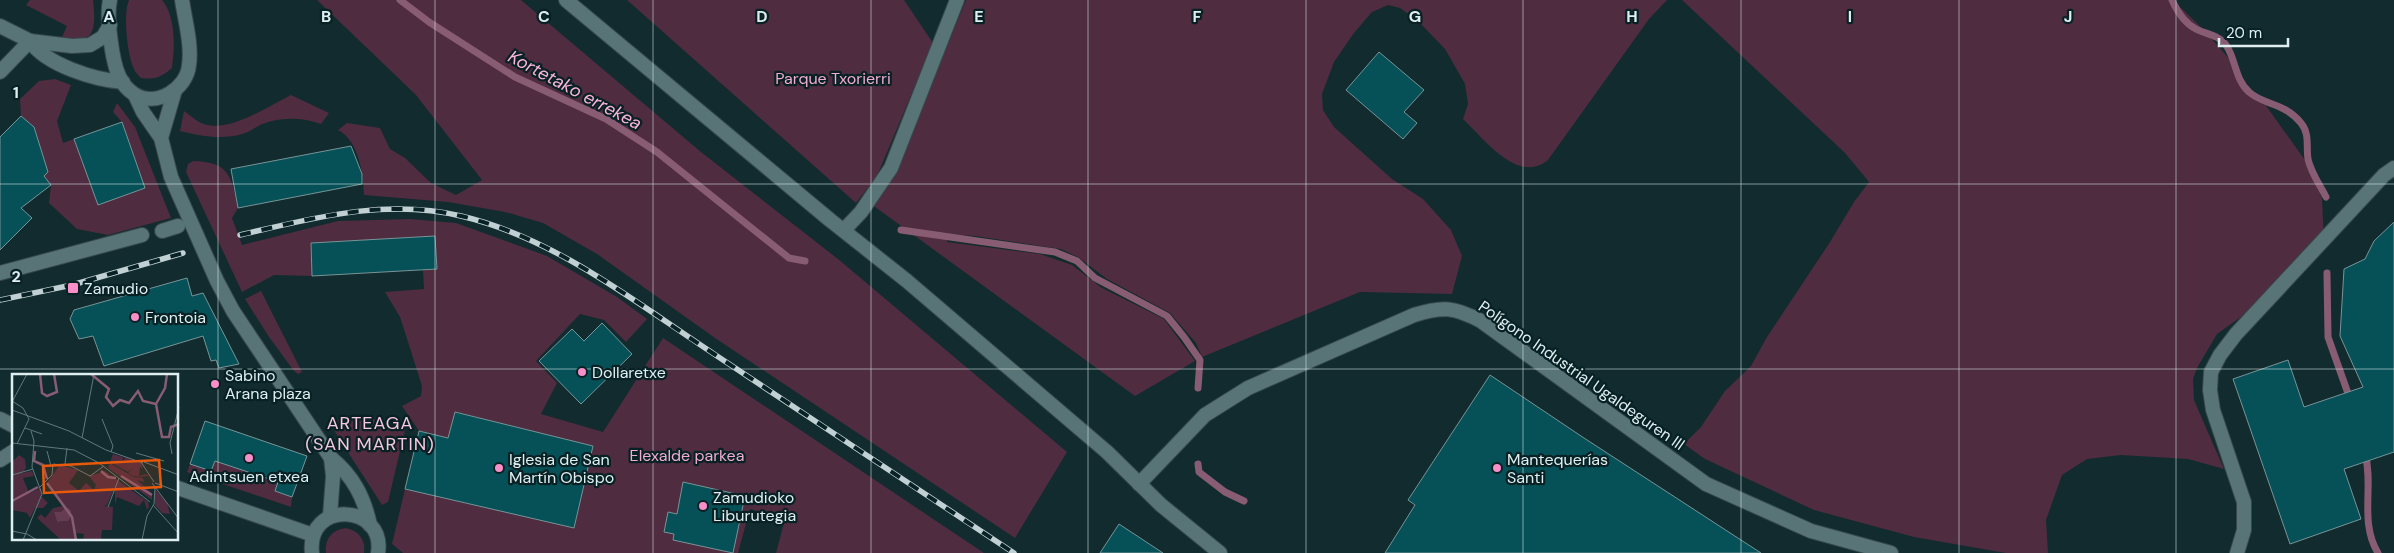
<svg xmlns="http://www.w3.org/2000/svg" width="2394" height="553" font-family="'DM Sans',sans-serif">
<rect width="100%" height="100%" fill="#112b2e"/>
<!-- green -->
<g fill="#4f2c3f">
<path d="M30,0H93C96,25 96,50 62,37L67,26L26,5Z"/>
<path d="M129,0H162C176,16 175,49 172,68C162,77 154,80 141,78C139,76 135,72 134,69C127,55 123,13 129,0Z"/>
<path d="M317,0H521L701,152L838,259L1067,452L1015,538L715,338L597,254L543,223L505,212L448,202L364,195C363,173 359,141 338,130L347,123L380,128L390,149L405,158L431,183L456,195L482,180L416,95Z"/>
<path d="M627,0H904L933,43L877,176L856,203Z"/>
<path d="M966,0H1667L1649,19L1548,160C1518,185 1484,139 1463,119L1468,104L1465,84L1445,49L1417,20L1400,8L1388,5L1372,12L1354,33L1334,62L1322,94L1323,110L1334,127L1392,179L1423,199L1451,230L1462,256L1452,294L1360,292L1202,357L1196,343L1170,313L1107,279L1078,257L1061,249L975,236L947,234V242L1040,254L1072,265L1102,288L1164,319L1195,361L1135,396L871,204L896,170Z"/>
<path d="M1682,0H2170L2177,14L2191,29L2211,38L2231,61L2241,87L2248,94L2262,100L2307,163L2322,198L2324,243L2252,309L2217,334L2197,368L2193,379L2194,400L2224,469L2188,459L2121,455L2087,459L2062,475L2046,520L2048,553H2006L1914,537L1814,510L1705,459L1684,444L1701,427L1725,391L1751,366L1767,337L1830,242L1854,202L1869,182L1845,153Z"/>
<path d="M2177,4L2204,30L2187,19Z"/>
<path d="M55,79L71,85L57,121L63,143L74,139L98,205L145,188L122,122L113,112L117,103L135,127L171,218L108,235L77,229L49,203L51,185L44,176L48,172L34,127L21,116L20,99L39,81Z"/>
<path d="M291,95L329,113L321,124C301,117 279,117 260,125C254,128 248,133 242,134C223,140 199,136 180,131L184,111C190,115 197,122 204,124C229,133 269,106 291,95Z"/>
<path d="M193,161C230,162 231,176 238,208L232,218L242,245L338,221L410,219L456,223L547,256L617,297L647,319L626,342L604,320L580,314L536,361L557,383L541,414L603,432L663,338L984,553H776L785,519L750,509L738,553H403L392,544L405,489L574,528L593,446L456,412L448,438L419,431L402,406L421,396L422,386L400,317L385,292L424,289L423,270L437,269L435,236L311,243L312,276L274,275L242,292L186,172L188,164Z"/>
<path d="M261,291L302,372L298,374L294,371L269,337L245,299Z"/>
<path d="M341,416H364L405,430L388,502L382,505L335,432L334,425Z"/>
<path d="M215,461L278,482L275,491L292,497L291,507L187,472L190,464L211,471Z"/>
<path d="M346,528C359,531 366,540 364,553H326C324,539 332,530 346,528Z"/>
</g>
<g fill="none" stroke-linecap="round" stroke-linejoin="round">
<!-- stream -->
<g stroke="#885c72" stroke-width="7">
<path d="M400,0L429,22L515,77L606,119L657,152L789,258L805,261"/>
<path d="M2172,0C2177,11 2184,23 2196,29C2205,34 2219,35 2226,45C2236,59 2235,80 2249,92C2263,105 2284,102 2301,123C2310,134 2306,146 2308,159C2311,173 2320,185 2326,197"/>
<path d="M901,230L1055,252L1077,261L1095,278L1167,316L1184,337L1200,360L1198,388"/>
<path d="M2327,273L2328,337L2350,399"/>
<path d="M2365,453C2374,486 2359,522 2378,553"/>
<path d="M1198,464L1199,472L1225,492L1244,501"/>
</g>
</g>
<!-- building -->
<g fill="#065157" stroke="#789497">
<path d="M1379,52L1424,90L1404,112L1417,123L1403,139L1346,90Z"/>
<path d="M21,116L34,127L48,172L44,176L51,185L21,208L32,218L0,250V137Z"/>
<path d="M122,122L145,188L98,205L74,139Z"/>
<path d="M351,146L362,174V184L238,208L231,169Z"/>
<path d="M2394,222V452L2344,469L2361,519L2290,544L2233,379L2288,360L2304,407L2363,387L2340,336L2344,269L2365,259L2374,241Z"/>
<path d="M435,236L437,269L312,276L311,243Z"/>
<path d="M187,278L192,296L203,293L239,364L219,368L216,360L211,361L203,336L104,366L93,336L79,339L70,319L74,310Z"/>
<path d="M602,323L632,354L581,404L539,361L572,329L584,341Z"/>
<path d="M1490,375L1584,438L1761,553H1385L1415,505L1408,500Z"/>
<path d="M455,412L593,446L574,528L405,489L419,431L448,438Z"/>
<path d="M205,421L307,456L292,497L275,491L278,482L215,461L211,471L190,464Z"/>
<path d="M683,482L745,496L733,553L673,540L674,534L664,532L668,512L677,514Z"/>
<path d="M1119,524L1163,553H1100Z"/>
</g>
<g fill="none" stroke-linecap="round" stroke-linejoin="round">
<!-- pedestrian casing -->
<g stroke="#36484a" stroke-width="16">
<g id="pedestrian">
<path d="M162,231L178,226"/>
<path d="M0,273L142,235"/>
</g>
</g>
<!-- minor casing -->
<g stroke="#36484a" stroke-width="16">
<g id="minor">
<path d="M110,0C106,16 112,61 119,76C122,83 128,90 134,94C156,108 187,89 189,65C192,45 185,20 182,0"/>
<path d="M566,0L830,220L907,281L1107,452L1161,505L1220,553"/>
<path d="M0,26L30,41L72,46L90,45L103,37L110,25"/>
<path d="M30,41C46,65 95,80 123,82"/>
<path d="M0,72L30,41"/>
<path d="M135,95L143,112L161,138L171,177L217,281L233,311L331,458L333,476L330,516"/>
<path d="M161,138L175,90"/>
<path d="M844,230L861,212L891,168L957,0"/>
<path d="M331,458C353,476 364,497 370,525"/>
<path d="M0,460L14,451"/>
<path d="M1139,484L1205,415L1248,388L1414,315C1443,306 1454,307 1481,321L1706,484L1811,531L1891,553"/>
<path d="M2237,553L2244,530V502L2213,410L2210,390L2211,372L2220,355L2236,334L2384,175L2394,168"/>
</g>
</g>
<!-- tertiary casing -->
<g stroke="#36484a" stroke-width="16">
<g id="tertiary">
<path d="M0,419L14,426"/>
<path d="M178,488L313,535"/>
<path d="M312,553C306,499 386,504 378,553"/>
</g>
</g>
<!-- pedestrian -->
<use href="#pedestrian" stroke="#587476" stroke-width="14"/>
<!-- minor -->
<use href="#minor" stroke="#587476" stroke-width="14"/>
<!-- tertiary -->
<use href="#tertiary" stroke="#587476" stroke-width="14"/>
<!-- rail casing -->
<g stroke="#c0d0d3" stroke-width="5.5">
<g id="rail">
<path d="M240,235C313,218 386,198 461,216C555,238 635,302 714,354C814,420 914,487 1014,553"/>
<path d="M0,300L72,285L183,253"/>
</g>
</g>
<!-- rail -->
<use href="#rail" stroke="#072124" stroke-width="4" stroke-dasharray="11" stroke-linecap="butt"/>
</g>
<!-- grid -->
<path fill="none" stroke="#dfeef0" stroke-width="1" stroke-opacity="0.55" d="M218,0V553M435,0V553M653,0V553M871,0V553M1088,0V553M1306,0V553M1523,0V553M1741,0V553M1959,0V553M2176,0V553M0,184H2394M0,369H2394"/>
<!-- markers -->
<g fill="#f98fc8" stroke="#072124" stroke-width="2">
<rect x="67" y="282" width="12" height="12" rx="2.5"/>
<circle cx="135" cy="317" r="5"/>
<circle cx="582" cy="372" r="5"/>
<circle cx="215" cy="384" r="5"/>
<circle cx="249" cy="458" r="5"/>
<circle cx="499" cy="468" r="5"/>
<circle cx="1497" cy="468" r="5"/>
<circle cx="703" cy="506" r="5"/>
</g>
<g text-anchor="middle" stroke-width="4.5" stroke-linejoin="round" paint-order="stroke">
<!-- park labels -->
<g font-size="16" fill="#f3abd0" stroke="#072124">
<text x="833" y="84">Parque Txorierri</text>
<text x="687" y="461">Elexalde parkea</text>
</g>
<!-- poi labels -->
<g font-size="16" fill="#dfeef0" stroke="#072124" text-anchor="start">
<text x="84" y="294">Zamudio</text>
<text x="145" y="323">Frontoia</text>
<text x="592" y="378">Dollaretxe</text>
<text x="225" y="381">Sabino<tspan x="225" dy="18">Arana plaza</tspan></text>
<text x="509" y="465">Iglesia de San<tspan x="509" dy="18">Martín Obispo</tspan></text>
<text x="1507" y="465">Mantequerías<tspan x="1507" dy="18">Santi</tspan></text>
<text x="249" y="482" text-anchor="middle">Adintsuen etxea</text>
<text x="713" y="503">Zamudioko<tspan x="713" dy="18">Liburutegia</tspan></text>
</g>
<!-- street labels -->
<g font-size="16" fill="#dfeef0" stroke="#072124">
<text transform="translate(1582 375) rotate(35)" y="6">Polígono Industrial Ugaldeguren III</text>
</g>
<!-- water labels -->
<g font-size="18" font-style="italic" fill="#fcb4d8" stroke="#072124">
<text transform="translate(575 90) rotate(28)" y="6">Kortetako errekea</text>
</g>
<!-- neighbourhood labels -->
<g font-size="18" letter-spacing="1" fill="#f6c7de" stroke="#072124">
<text x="370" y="429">ARTEAGA<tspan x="370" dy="21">(SAN MARTIN)</tspan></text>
</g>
</g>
<!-- overview -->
<g transform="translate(12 374)">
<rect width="166" height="166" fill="#112b2e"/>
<path d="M101,80L111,83L110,90L113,83L129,89L131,94L128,93L127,102L135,100L139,105L136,102L128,103L121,102L116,99L121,94L116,98L98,88ZM7,81L13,85L14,94L10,99L20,97L22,102L11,104L17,119L29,114V122L36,129L31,134H23L18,144L15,139L0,136V88ZM98,89L122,103L131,104L132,108L125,106L140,119V126L96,94ZM48,91L66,96L57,109L67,117L74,109L82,116L84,111L77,102L93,97L136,128L137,133L135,136L132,126L127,132L105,123L103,131V113L95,131L92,132L101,133L100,156H90L89,166H71L72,160L64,159L63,166H49L25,144L29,140L33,144L41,134L51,132L35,109ZM53,134L59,136L60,142L55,147L45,148L42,138H49ZM143,115L155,129L158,140L150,139L143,131Z" fill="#4f2c3f" fill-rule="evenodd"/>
<path d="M54,133L59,136L60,142L56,147L45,148L42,138H49Z" fill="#653c52"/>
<path fill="none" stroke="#885c72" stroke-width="2.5" d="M28,0L30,19L35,22L45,18L42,0M79,0L97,15L94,23L101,32L108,26L117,29L126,17L131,27L144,30L150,63H157L159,53L167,50M144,30L153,14L155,0M23,77L22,87L31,91L35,105M89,97L96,103L104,104M109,102L140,121M35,109L60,143L64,166M0,127L26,113"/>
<path fill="none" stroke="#63797c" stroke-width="1" d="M0,27L11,34L17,45L5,70M0,28L15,0M0,36L57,57L94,76L131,89M90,45L101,72L99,78M13,54L30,60M70,64L82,0M0,69L62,76L87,89L138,128M35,77L39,92M124,79L152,87M160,80L158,69L167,33M129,88L142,108M132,88L167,101M53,90L55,74M0,101L21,95M143,109L167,118M28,113L40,101L41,90L59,92L78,102L92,92M143,113L167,145M141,131L167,160M96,133L107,104M0,157L15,160L25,166M11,166L30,120L20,93L22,67L19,57M130,166L135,142L142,130L143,113L140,109"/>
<path fill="#e8590c" fill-opacity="0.15" stroke="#e8590c" stroke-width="2.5" d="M147,86L149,113L32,119L31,92Z"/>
<rect width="166" height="166" fill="none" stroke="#dfeef0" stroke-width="2.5"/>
</g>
<g font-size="16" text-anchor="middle" font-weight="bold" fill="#dfeef0" stroke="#072124" stroke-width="4.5" stroke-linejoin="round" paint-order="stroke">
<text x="109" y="22">A</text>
<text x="326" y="22">B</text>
<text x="544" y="22">C</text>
<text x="762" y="22">D</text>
<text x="979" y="22">E</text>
<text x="1197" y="22">F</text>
<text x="1415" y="22">G</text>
<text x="1632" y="22">H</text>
<text x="1850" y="22">I</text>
<text x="2068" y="22">J</text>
<text x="16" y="98">1</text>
<text x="16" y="282">2</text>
</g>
<!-- scale -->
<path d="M2219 38v8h69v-8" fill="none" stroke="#dfeef0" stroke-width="2.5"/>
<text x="2226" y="38" font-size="15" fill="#dfeef0" stroke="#072124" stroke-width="4" paint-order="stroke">20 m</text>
</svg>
